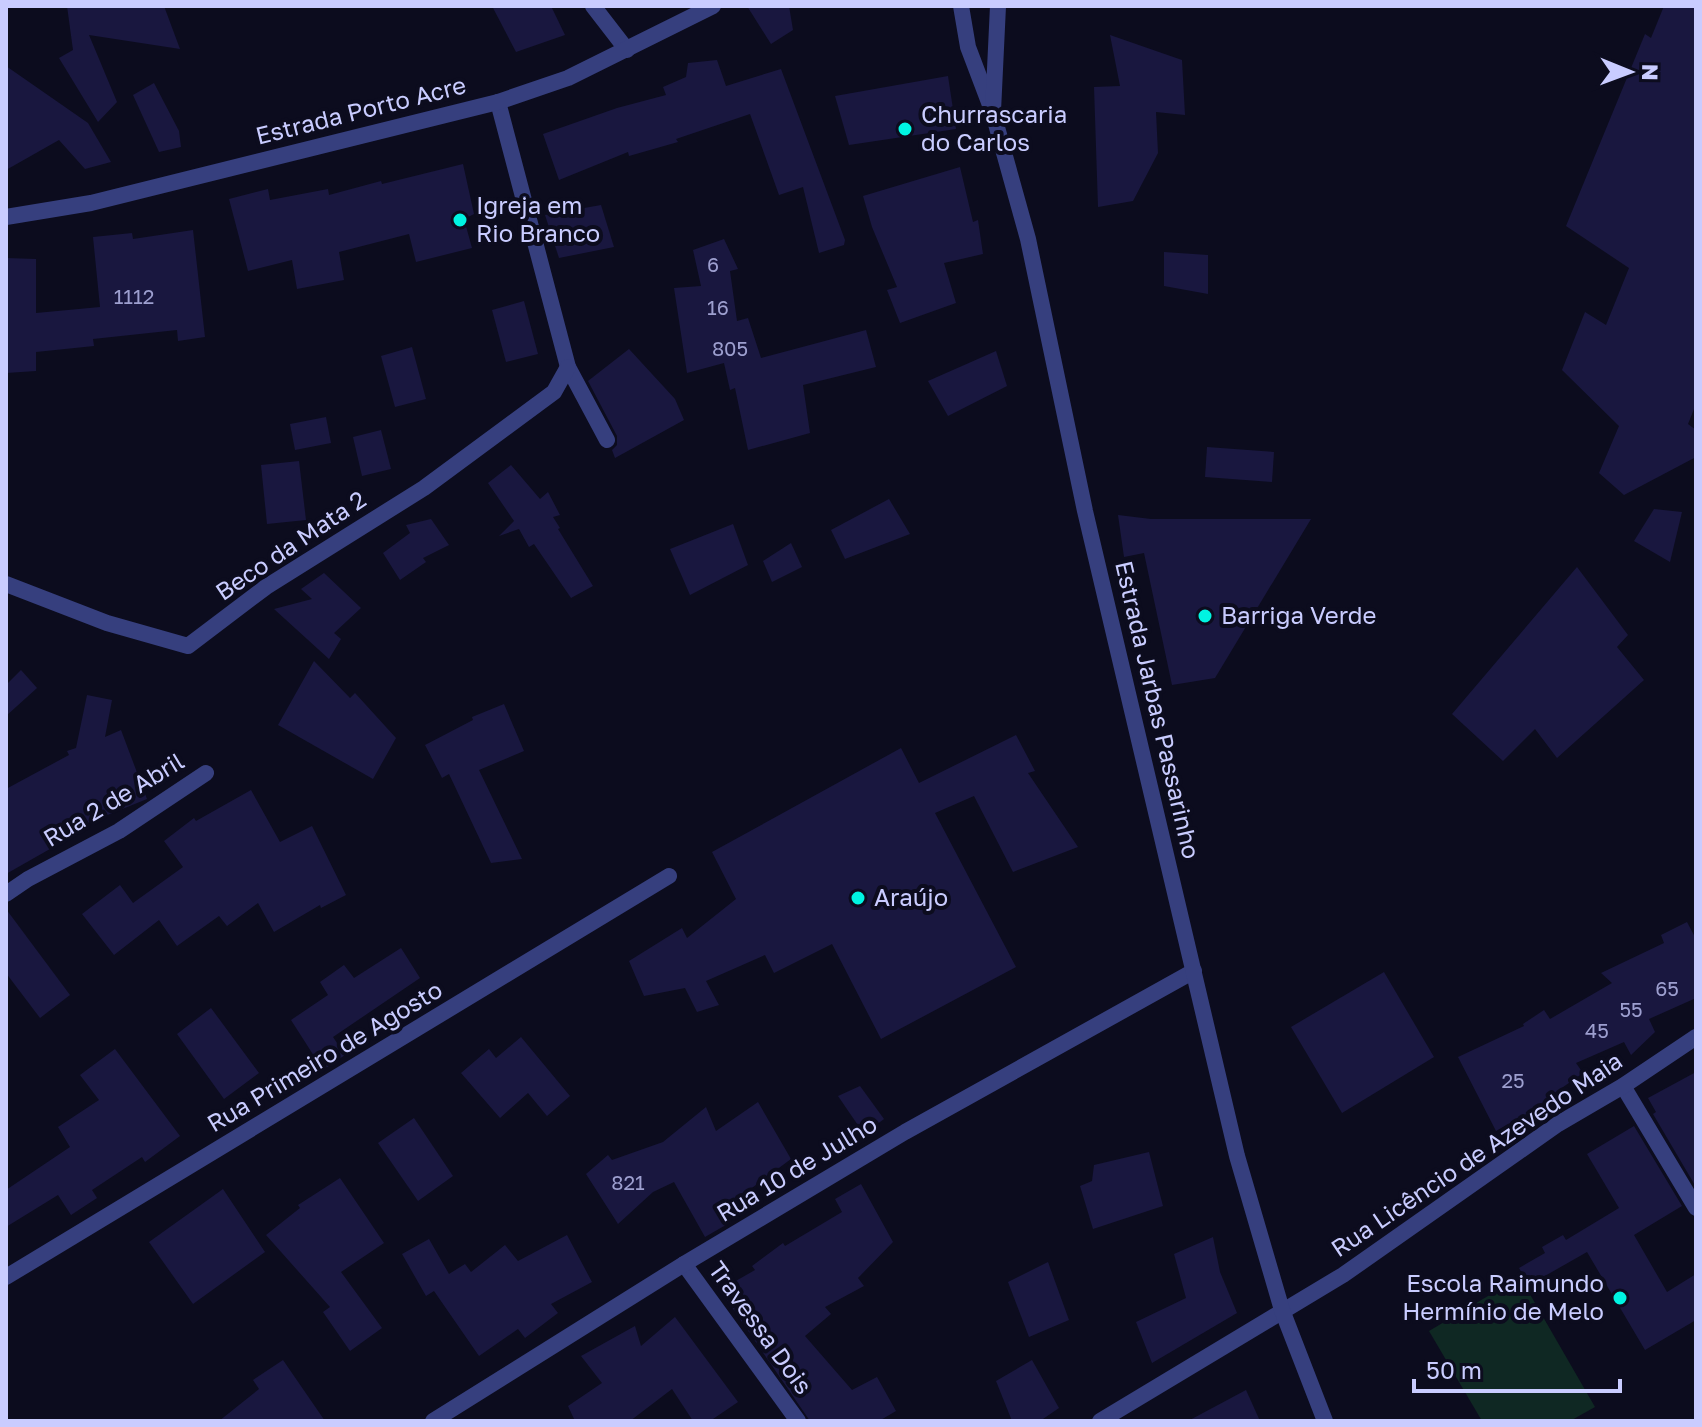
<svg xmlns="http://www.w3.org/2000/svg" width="1702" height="1427" font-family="'Golos Text',sans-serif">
<rect width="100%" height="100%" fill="#0c0c1e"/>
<!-- green -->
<path fill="#0f2823" d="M1520,1277L1595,1407L1570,1421H1482L1429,1331Z"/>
<!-- building -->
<g fill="#19173f">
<path d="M67,6H164L180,49L89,35L117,102L98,122L59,58L73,50Z"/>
<path d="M492,6H551L565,35L516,52Z"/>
<path d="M747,6H789L793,30L771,44Z"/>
<path d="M1664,6H1696V404L1688,424L1696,430V457L1624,495L1599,473L1619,426L1562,370L1585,312L1606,325L1629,268L1566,226L1645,34L1651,38Z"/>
<path d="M1110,35L1182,60L1185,115L1156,112L1158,153L1133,201L1098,207L1094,87L1120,86Z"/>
<path d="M717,60L726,86L781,69L845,240L844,245L819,253L803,187L779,195L750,114L676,139L678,142L629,156L628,152L559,180L543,134L617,108L666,95L663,87L686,77L688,63Z"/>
<path d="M6,66L88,123L111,162L85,169L59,140L6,170Z"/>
<path d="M948,76L956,129L849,145L835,96Z"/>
<path d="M154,83L179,131L181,147L159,152L133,95Z"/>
<path d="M463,164L474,214L464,219L472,248L416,262L409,234L339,252L344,280L297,289L292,260L248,271L229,199L268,189L270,200L328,189L329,195L381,181L382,184Z"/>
<path d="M960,167L973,222L978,220L983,254L944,263L956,303L900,323L887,290L897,287L872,227L863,196Z"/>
<path d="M601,205L614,247L559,258L545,215Z"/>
<path d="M193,230L205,337L178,341L177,330L93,339L94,346L36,352V371L6,373V258L36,259V313L100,307L93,237L132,233L133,239Z"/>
<path d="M724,239L738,269L730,271L737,321L748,318L761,358L866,330L876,367L803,385L810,433L748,450L735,388L730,390L724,363L687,373L674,288L701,286L693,250Z"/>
<path d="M1164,252L1208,255V294L1164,286Z"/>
<path d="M524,301L538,354L506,362L492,310Z"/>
<path d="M412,347L426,399L395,407L381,356Z"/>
<path d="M629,349L675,399L684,420L615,458L612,450L617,445V436L588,381Z"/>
<path d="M996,351L1007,386L948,416L928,381Z"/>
<path d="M326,417L331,443L295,450L290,424Z"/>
<path d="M381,430L391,469L362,476L353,437Z"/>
<path d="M1207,447L1274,452L1272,482L1205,477Z"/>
<path d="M299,461L306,520L267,524L261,465Z"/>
<path d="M511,465L540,499L548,492L560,515L553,517L560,528L558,529L593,586L571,598L534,544L529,547L519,529L499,536L514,521L488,483Z"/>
<path d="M889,499L910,534L845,559L831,530Z"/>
<path d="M1654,509L1682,512L1670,562L1634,541Z"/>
<path d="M1118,515L1151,519H1311L1215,678L1172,685L1144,553L1124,557Z"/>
<path d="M431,519L449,545L423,558L426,562L400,580L383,553L410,533L406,525Z"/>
<path d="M733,524L748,565L690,595L670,549Z"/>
<path d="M791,543L802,567L772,582L763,561Z"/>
<path d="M1577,567L1628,635L1617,647L1644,680L1557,758L1535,729L1503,761L1452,714Z"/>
<path d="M324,573L361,608L334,633L341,639L329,659L274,609L312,599L301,589Z"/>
<path d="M314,661L350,698L355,693L396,738L373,779L278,725Z"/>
<path d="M21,670L37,688L6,716V685Z"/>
<path d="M87,695L112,700L105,737L121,730L147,799L68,831L71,837L6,874V789L69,755L67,751L76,748Z"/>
<path d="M504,704L524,751L479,770L522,859L491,863L449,774L442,778L425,745L473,720L472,717Z"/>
<path d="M1016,735L1035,771L1028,773L1078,847L1013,872L974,796L935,813L1016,967L881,1039L832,944L774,973L765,955L706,981L719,1005L697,1012L685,988L644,996L629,961L682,928L687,938L736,899L712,852L901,748L919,783Z"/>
<path d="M251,790L280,842L312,826L346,895L321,908L320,905L274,932L258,903L227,926L219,916L177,946L159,920L114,955L82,914L120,885L133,903L183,867L164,841L194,818L196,821Z"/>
<path d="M6,909L70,995L40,1018L6,973Z"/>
<path d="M1687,922L1696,939V998L1649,1019L1655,1032L1631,1055L1624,1042L1576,1063L1583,1073L1549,1097L1550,1101L1496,1131L1458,1057L1524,1026L1523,1024L1544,1010L1550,1019L1612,983L1601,973L1664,943L1661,935Z"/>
<path d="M401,948L420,978L333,1037L345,1055L323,1070L291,1020L328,995L320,982L344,965L354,978Z"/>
<path d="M1384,972L1434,1057L1342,1113L1291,1027Z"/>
<path d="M211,1008L259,1073L224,1099L177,1034Z"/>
<path d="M521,1037L570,1096L547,1116L528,1093L500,1118L461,1073L489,1049L496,1058Z"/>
<path d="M115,1049L180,1136L145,1162L142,1157L92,1190L97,1198L71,1215L58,1195L6,1227V1190L70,1147L58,1127L99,1100L80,1075Z"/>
<path d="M1696,1072V1187L1653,1114L1656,1112L1648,1098Z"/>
<path d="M860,1086L884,1119L864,1134L838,1096Z"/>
<path d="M758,1102L791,1159L722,1210L731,1222L705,1237L674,1182L653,1192L618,1224L586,1174L608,1155L612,1160L663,1142L706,1107L716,1131Z"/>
<path d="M414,1118L453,1176L418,1201L378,1143Z"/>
<path d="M1634,1126L1682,1206L1634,1235L1667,1292L1696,1274V1320L1645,1350L1587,1252L1529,1285L1519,1268L1545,1253L1542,1247L1563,1235L1566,1240L1619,1208L1587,1154Z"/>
<path d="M1149,1152L1163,1206L1093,1229L1080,1186L1092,1181L1094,1165Z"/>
<path d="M340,1178L384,1243L341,1272L382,1328L350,1351L323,1312L330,1307L266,1235L300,1208L298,1205Z"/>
<path d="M861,1184L893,1242L858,1278L864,1286L825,1307L831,1314L805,1336L852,1390L877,1377L896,1411L879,1421H810L720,1290L755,1270L752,1266L783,1243L785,1246L842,1212L835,1199Z"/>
<path d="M223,1189L265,1252L193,1304L149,1242Z"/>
<path d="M567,1235L592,1282L551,1304L558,1313L525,1338L518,1329L479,1356L434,1291L426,1296L402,1254L429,1239L449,1274L465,1264L471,1272L505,1245L518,1261Z"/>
<path d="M1213,1237L1220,1272L1237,1313L1152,1363L1136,1322L1186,1298L1174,1254Z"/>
<path d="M1048,1262L1069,1320L1029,1337L1008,1282Z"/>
<path d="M675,1317L738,1402L710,1421H693L672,1389L630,1421H575L568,1406L602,1383L581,1356L635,1326L641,1346Z"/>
<path d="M283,1360L325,1421H219L259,1389L253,1380Z"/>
<path d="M1032,1360L1059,1408L1040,1421H1012L996,1381Z"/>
<path d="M1246,1390L1260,1421H1188Z"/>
</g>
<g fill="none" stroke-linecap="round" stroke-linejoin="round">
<!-- minor -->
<g stroke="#363f7e" stroke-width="16">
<path d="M593,6L627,50"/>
<path d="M498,102L568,367L607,440"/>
<path d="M6,584L107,623L188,646L266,587L424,488L554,392L568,367"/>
<path d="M6,894L28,879L119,831L206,773"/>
<path d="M1623,1086L1696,1208"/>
<path d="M684,1264L798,1421"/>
<path d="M6,1277L669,876"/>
<path d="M433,1421L684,1264L905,1132L1194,971"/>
<path d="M1100,1421L1343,1275L1558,1124L1623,1086L1696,1037"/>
</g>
<!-- tertiary -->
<g stroke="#363f7e" stroke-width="16">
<path d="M961,6L968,47L993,113L1028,239L1085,511L1237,1156L1282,1310L1325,1421"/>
<path d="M993,111L998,6"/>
<path d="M6,217L91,203L498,102L568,78L713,6"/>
</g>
</g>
<!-- markers -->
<g fill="#00f4e2" stroke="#0c0c1e" stroke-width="3">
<circle cx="905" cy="129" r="8"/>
<circle cx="460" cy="220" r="8"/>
<circle cx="1205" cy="616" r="8"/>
<circle cx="858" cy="898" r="8"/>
<circle cx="1620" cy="1298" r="8"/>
</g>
<g text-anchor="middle" stroke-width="8" stroke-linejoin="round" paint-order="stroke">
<!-- number labels -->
<g font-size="20" fill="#9d9fcf">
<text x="713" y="272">6</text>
<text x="134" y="304">1112</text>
<text x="718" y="315">16</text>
<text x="730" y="356">805</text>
<text x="1667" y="996">65</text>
<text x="1631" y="1017">55</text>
<text x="1597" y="1038">45</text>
<text x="1513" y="1088">25</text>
<text x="628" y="1190">821</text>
</g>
<!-- street labels -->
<g font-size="24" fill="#c9ccff" stroke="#0c0c1e">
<text transform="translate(361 111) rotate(-14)" y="8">Estrada Porto Acre</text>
<text transform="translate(291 546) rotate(-34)" y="8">Beco da Mata 2</text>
<text transform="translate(1157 710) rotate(77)" y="8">Estrada Jarbas Passarinho</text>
<text transform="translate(114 800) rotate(-31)" y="8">Rua 2 de Abril</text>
<text transform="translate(325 1057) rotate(-31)" y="8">Rua Primeiro de Agosto</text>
<text transform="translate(1477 1155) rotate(-34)" y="8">Rua Licêncio de Azevedo Maia</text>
<text transform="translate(797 1169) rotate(-31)" y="8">Rua 10 de Julho</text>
<text transform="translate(760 1328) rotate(54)" y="8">Travessa Dois</text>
</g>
<!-- poi labels -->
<g font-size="24" fill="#c9ccff" stroke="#0c0c1e" text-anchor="start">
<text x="921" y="123">Churrascaria<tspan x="921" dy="28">do Carlos</tspan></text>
<text x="476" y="214">Igreja em<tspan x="476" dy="28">Rio Branco</tspan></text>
<text x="1221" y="624">Barriga Verde</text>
<text x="874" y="906">Araújo</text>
<text x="1604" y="1292" text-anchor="end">Escola Raimundo<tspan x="1604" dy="28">Hermínio de Melo</tspan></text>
</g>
</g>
<!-- border -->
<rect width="1702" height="1427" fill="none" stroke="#c9ccff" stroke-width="16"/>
<!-- north arrow -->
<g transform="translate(1630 72) rotate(91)" stroke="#0c0c1e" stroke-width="6" paint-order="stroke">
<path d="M0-6L14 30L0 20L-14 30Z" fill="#c9ccff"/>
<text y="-12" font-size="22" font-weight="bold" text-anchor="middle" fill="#c9ccff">N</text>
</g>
<!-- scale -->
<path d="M1414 1379v12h206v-12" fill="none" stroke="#c9ccff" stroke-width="4"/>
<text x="1426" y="1379" font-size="24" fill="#c9ccff" stroke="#0c0c1e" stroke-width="6" paint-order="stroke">50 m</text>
</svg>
